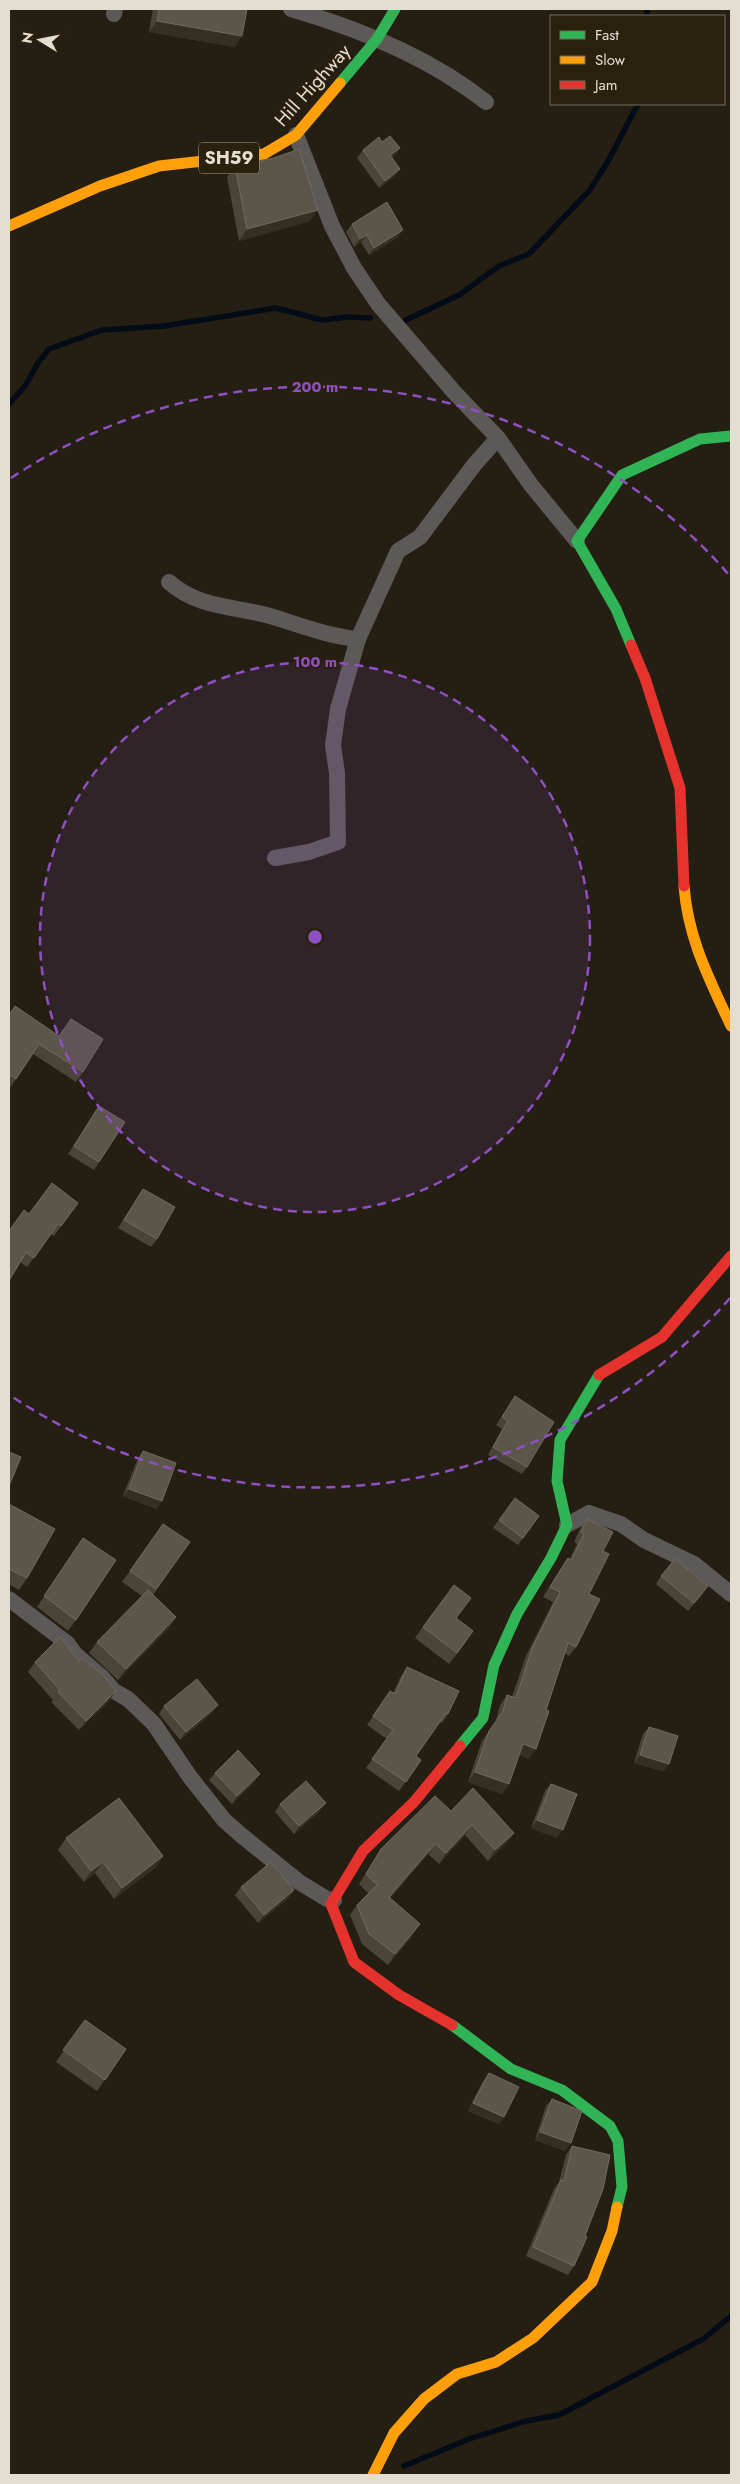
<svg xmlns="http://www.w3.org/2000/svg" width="740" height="2484" font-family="Jost,sans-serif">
<rect width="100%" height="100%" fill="#241e13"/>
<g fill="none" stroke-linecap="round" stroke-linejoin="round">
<!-- stream -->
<g stroke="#030b17" stroke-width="5.5">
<path d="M647,16V9"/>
<path d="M406,320L459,295L499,266L529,254L590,190L607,163L638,104"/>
<path d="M9,404L25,386L38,363L49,349L102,330L164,326L276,308L322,320L348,317L370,318"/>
<path d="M404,2466L469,2439L526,2421L559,2415L703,2339L731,2316"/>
</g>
<!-- street -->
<g stroke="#5d5958" stroke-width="16">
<path d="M291,9C360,29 429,57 486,102"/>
<path d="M114,14L115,9"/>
<path d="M296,135L332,226L354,268L379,305L454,392L498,438L531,485L577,541"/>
<path d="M169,582C198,608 234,606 270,616C300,625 327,636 358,639"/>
<path d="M275,858L309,852L338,842L337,773L333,745L338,709L358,639L398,551L420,537L474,465L498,438"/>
<path d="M567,1525L589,1513L621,1524L644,1540L694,1564L731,1594"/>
<path d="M9,1599L67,1643L75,1654L102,1677L114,1691L128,1699L154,1724L190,1777L224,1820L241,1835L299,1882L327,1899L334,1900"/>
</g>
<!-- fast -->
<g stroke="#30b455" stroke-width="11">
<path d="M340,83L377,39L395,9"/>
<path d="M631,645L616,609L577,541L622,475L700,439L731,436"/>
<path d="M460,1746L483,1718L494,1665L517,1614L551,1558L567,1525L557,1481L560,1440L599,1375"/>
<path d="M452,2025L511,2069L562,2090L610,2126L618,2141L622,2187L617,2207"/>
</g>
<!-- slow -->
<g stroke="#ff9f0a" stroke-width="11">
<path d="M9,226L100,186L159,166L264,154L296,135L340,83"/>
<path d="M684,886C688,939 709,978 731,1026"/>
<path d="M373,2475L394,2433L424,2399L457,2374L496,2362L533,2338L592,2282L612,2231L617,2207"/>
</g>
<!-- jam -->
<g stroke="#e5322d" stroke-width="11">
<path d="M631,645L645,678L680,788L684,886"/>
<path d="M599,1375L662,1337L731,1256"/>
<path d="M452,2025L399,1995L354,1962L331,1904L363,1851L414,1802L460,1746"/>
</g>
</g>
<!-- wall -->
<g fill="#4b4539">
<path d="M153,9H247L235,47L149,32Z"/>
<path d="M382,142L400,148L394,156L392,158L395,176L379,188L357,158L363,150Z"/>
<path d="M235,166L310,221L239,241L227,177Z"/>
<path d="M352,224L398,237L369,255L361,242L354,247L346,232Z"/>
<path d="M9,1014L83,1072L76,1082L33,1054L16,1079L9,1089Z"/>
<path d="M99,1106V1162L94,1170L68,1154Z"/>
<path d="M143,1189L157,1239L151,1247L118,1228Z"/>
<path d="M78,1203L54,1236L51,1234L27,1267L20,1262L29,1214Z"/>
<path d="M515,1396L527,1467L522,1474L488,1455L502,1429L496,1425Z"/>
<path d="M143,1451L157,1509L123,1496L138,1458Z"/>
<path d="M515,1498L539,1516L518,1545L493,1528Z"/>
<path d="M9,1504L27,1578L19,1590L9,1584Z"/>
<path d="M587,1519L603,1551L589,1594L576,1647L569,1656L565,1654L529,1759L519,1755L509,1784L502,1794L468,1782L482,1741L496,1721L500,1705L507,1695L512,1697L526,1656L553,1602L543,1597L561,1568L568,1558L570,1559L577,1544L574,1542L580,1529Z"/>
<path d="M163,1524L190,1542L153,1595L176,1617L168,1629L118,1680L89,1653L97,1642L142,1596L122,1582Z"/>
<path d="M83,1538L76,1620L68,1631L37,1607Z"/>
<path d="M661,1576L703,1594L688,1611L656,1584Z"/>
<path d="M457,1618L466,1642L449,1664L415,1638L423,1627Z"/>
<path d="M35,1662L109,1701L79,1730L51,1702L53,1700L28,1672Z"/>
<path d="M407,1667L448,1714L442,1723L440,1722L416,1756L421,1760L399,1791L366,1768L387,1739L367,1725L390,1691L393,1693L401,1676Z"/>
<path d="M164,1706L213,1712L180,1740L159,1714Z"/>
<path d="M649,1727L669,1764L663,1771L634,1763L643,1734Z"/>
<path d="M215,1773L255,1781L232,1804L209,1780Z"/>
<path d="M551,1784L557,1838L531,1828L545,1791Z"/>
<path d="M326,1803L320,1811L294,1834L275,1812L280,1804Z"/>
<path d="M451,1811L514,1833L506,1843L488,1861L465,1835L439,1864L428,1854L390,1898L413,1935L388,1965L362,1944L350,1915L357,1905L369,1894L359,1884L381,1849Z"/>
<path d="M66,1838L163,1856L156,1867L114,1899L95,1873L84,1882L58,1850Z"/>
<path d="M241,1887L289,1898L258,1923L235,1895Z"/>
<path d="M85,2020L126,2049L97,2091L56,2062Z"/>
<path d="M489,2073L504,2117L499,2124L468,2111L483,2081Z"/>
<path d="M552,2099L565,2151L535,2140L546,2106Z"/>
<path d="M572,2146L585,2236L574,2266L568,2275L526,2256L554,2189L559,2182L566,2155Z"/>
</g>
<!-- shaded-wall -->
<g fill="#342e23">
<path d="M157,21L242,36L235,47L149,32Z"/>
<path d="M400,148L394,156L385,163L390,155Z"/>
<path d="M400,169L395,176L379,188L385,181Z"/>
<path d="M318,210L310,221L239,241L247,229Z"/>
<path d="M403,230L398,237L369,255L374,248Z"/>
<path d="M367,235L361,242L354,247L360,239Z"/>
<path d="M129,1489L162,1501L157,1509L123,1496Z"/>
<path d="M708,1586L703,1594L688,1611L694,1603Z"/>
<path d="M176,1617L168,1629L118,1680L126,1669Z"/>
<path d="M116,1691L109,1701L79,1730L86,1721Z"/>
<path d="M218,1705L213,1712L180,1740L186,1732Z"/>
<path d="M523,1744L536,1749L529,1759L516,1754Z"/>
<path d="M640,1755L669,1764L663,1771L634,1763Z"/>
<path d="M475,1772L509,1784L502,1794L468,1782Z"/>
<path d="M260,1774L255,1781L232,1804L237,1796Z"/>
<path d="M326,1803L320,1811L294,1834L299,1826Z"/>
<path d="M537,1820L563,1830L557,1838L531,1828Z"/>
<path d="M472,1825L465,1835L439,1864L446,1853Z"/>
<path d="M514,1833L506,1843L488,1861L495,1850Z"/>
<path d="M435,1844L428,1854L381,1907L389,1897Z"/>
<path d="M163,1856L156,1867L114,1899L122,1888Z"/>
<path d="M103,1862L95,1873L84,1882L91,1871Z"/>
<path d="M294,1890L289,1898L258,1923L264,1915Z"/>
<path d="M420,1924L413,1935L388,1965L395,1954Z"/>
<path d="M473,2103L504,2117L499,2124L468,2111Z"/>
<path d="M540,2132L571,2143L565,2151L535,2140Z"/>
</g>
<!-- building -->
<g fill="#5b554a" stroke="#706a5f">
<path d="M159,9H247L242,36L157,21Z"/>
<path d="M390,136L400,148L390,155L400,169L385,181L363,150L379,137L382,142Z"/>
<path d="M299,149L318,210L247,229L235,166L274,158Z"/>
<path d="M387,202L403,230L374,248L367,235L360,239L352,224Z"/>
<path d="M15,1006L59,1036L71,1019L103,1039L83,1072L39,1044L16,1079L9,1074V1015Z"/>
<path d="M99,1106L125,1122L99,1162L74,1146Z"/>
<path d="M52,1183L78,1203L61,1226L58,1224L34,1258L26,1252L9,1281V1231L24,1210L29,1214Z"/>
<path d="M143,1189L175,1207L157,1239L124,1220Z"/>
<path d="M515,1396L554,1422L527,1467L493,1447L508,1421L502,1417Z"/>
<path d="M143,1451L176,1463L162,1501L129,1489Z"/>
<path d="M9,1452L21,1457L9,1486Z"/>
<path d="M515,1498L539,1516L523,1538L499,1520Z"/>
<path d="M9,1504L55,1529L27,1578L9,1569Z"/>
<path d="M587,1519L613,1532L603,1551L609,1554L589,1594L600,1599L576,1647L568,1643L546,1710L549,1711L536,1749L523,1744L509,1784L475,1772L489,1731L503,1711L507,1695L516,1698L533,1646L560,1592L550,1587L568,1558L571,1560L584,1534L581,1532Z"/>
<path d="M163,1524L190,1542L156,1589L130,1571Z"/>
<path d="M83,1538L116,1560L76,1620L44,1596Z"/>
<path d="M675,1559L708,1586L694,1603L661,1576Z"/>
<path d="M454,1585L471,1598L456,1618L473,1631L457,1653L423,1627Z"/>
<path d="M148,1590L176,1617L126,1669L97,1642Z"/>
<path d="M60,1637L79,1661L82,1658L102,1674L116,1691L86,1721L58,1692L60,1690L35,1662Z"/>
<path d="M407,1667L459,1691L448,1714L446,1713L416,1756L421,1760L406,1782L372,1759L393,1730L373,1716L390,1691L395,1694Z"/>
<path d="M197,1679L218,1705L186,1732L164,1706Z"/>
<path d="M649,1727L678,1736L669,1764L640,1755Z"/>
<path d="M238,1750L260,1774L237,1796L215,1773Z"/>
<path d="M306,1781L326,1803L299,1826L280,1804Z"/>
<path d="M551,1784L577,1794L563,1830L537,1820Z"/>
<path d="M473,1788L514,1833L495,1850L472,1825L446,1853L435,1844L389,1897L420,1924L395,1954L369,1934L357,1905L377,1885L366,1874L381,1849L435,1796L451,1811Z"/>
<path d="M119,1798L163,1856L122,1888L103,1862L91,1871L66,1838Z"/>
<path d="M271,1862L294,1890L264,1915L241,1887Z"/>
<path d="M85,2020L126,2049L105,2080L63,2050Z"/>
<path d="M489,2073L519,2087L504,2117L473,2103Z"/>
<path d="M552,2099L582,2111L571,2143L540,2132Z"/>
<path d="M572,2146L610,2155L603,2189L585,2236L587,2237L574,2266L533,2247L561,2180L564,2181Z"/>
</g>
<!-- distance rings -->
<circle cx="315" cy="937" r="275" fill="#9050c3" fill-opacity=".12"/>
<g fill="none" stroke="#9050c3" stroke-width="2.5" stroke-dasharray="9 6">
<circle cx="315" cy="937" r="275"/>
<path d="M730 1298A550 550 0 0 1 11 1396M11 478A550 550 0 0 1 730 576"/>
</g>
<g text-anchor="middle" stroke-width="4" stroke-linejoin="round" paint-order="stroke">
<!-- shield labels -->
<rect fill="#2a210d" stroke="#aca597" stroke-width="1" x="199" y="142.5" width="60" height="31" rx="4"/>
<g font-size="18" font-weight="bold" fill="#e4ded2">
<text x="229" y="164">SH59</text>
</g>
<!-- street labels -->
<g font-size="19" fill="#e4ded2" stroke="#2a210d">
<text transform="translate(312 85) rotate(-48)" y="7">Hill Highway</text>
</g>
</g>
<circle cx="315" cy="937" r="8" fill="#9050c3" stroke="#2a210d" stroke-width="2.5"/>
<g font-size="15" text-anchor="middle" font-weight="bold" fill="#9050c3" stroke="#2a210d" stroke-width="4" stroke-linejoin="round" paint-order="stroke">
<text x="315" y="392">200 m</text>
<text x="315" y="667">100 m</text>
</g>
<!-- border -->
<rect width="740" height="2484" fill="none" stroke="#e4ded2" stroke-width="20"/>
<!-- legend -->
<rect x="550" y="15" width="175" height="90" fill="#2a210d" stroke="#746d5c"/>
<rect x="560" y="31" width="25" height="8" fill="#30b455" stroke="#746d5c"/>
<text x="595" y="40" font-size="15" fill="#e4ded2">Fast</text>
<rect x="560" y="56" width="25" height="8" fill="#ff9f0a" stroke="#746d5c"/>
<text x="595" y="65" font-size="15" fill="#e4ded2">Slow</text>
<rect x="560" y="81" width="25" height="8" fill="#e5322d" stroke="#746d5c"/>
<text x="595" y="90" font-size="15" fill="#e4ded2">Jam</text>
<!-- north arrow -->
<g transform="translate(40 40) rotate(280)" stroke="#2a210d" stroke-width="4" paint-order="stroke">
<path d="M0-4L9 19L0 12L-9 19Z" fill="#e4ded2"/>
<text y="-8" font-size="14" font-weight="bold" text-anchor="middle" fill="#e4ded2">N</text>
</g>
</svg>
